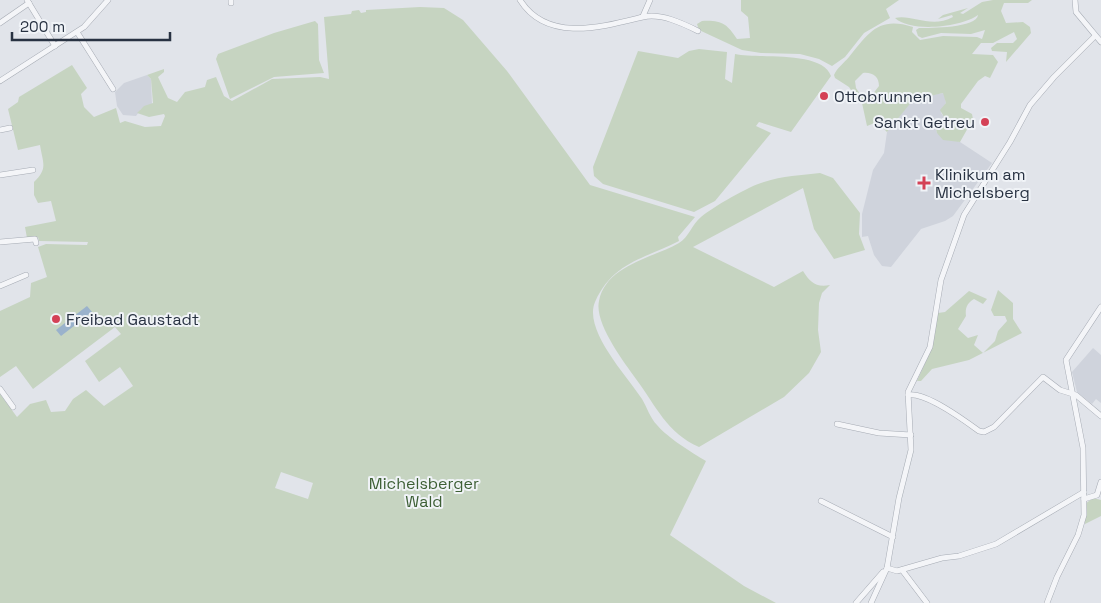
<svg xmlns="http://www.w3.org/2000/svg" width="1101" height="603" font-family="'Space Grotesk',sans-serif">
<rect width="100%" height="100%" fill="#e1e4ea"/>
<!-- built -->
<g fill="#cfd3dc">
<path d="M147,75L151,79L152,105L141,109L136,116L123,115L117,106L115,92L124,83Z"/>
<path d="M944,93L946,103L941,113L944,117L936,129L937,133L960,142L992,163L953,216L945,221L921,229L891,267L882,266L874,255L868,236L862,237V214L873,170L884,153L887,132L909,104L919,97Z"/>
<path d="M1093,348L1101,355V403L1096,399L1092,404L1077,392L1072,372Z"/>
</g>
<!-- green -->
<g fill="#c6d4c1" fill-rule="evenodd">
<path d="M741,0H899L886,9L890,18L864,33L845,57L832,66L819,59L800,54L761,53L742,50L699,30L697,24L702,21C722,20 727,24 737,39L750,38L748,17L741,11Z"/>
<path d="M993,0H1032L1028,3H1004L1001,11L1006,23L1023,22L1030,27L1031,33L1006,62L1007,52L992,51L991,48L997,43H1013L1017,39L1014,32L993,43H981L972,54L993,55L998,62L990,78L985,76L978,81L961,104V108L972,114L973,119L960,142L943,140L937,133L936,129L944,117L940,110L946,103L943,93L913,100L887,132L877,122L867,126L862,103L859,102L849,87L835,78L834,75C837,68 844,63 849,57C869,33 878,16 913,27L912,32L920,40L943,36L977,37L982,39L985,30L971,34L941,33L922,38L918,36L916,30L919,28C930,28 977,28 978,15C962,27 911,33 895,18C912,14 931,29 953,17L952,15L938,19L943,15L968,8L960,13L963,14L982,2ZM863,73C873,72 879,77 879,86L872,95L860,94L856,88L855,81Z"/>
<path d="M420,7L444,8L463,20L507,71L590,185L695,217L678,237L679,241C644,259 613,262 595,302C583,330 628,377 642,399C647,407 650,418 657,425C668,438 691,452 706,461L670,535L744,586L776,603H0V394L17,417L30,404L46,400L51,412L65,411L73,399L86,390L104,406L133,386L120,367L99,382L85,361L121,334L115,327L33,389L16,366L0,377V311L30,297L31,283L47,277L38,247L46,244L87,245L88,242L39,241L38,237L27,238L25,227L56,221L51,201L38,203L34,195V182C48,168 43,164 40,145L18,150L8,109L18,102L19,97L72,65L87,88L81,94L84,107L94,117L116,108L120,123L125,121L145,127L161,126L165,116L164,114L149,117L137,113L144,106L153,103L151,79L147,75L164,69V72L158,77L168,98L177,102L185,92L205,87L207,80L216,77L224,96L232,101L272,79L320,77L329,79L324,17L351,14L352,11L359,10L361,13L366,12V10ZM281,472L313,483L308,499L275,488Z"/>
<path d="M315,21L318,24L319,60L324,73L274,77L230,99L216,59L218,54L274,33Z"/>
<path d="M699,49L727,52L725,79L732,83L735,54C758,59 822,50 831,76L791,132L759,122L756,126L771,133L715,201L694,212L603,184L594,176L593,167L638,51L678,58L689,51Z"/>
<path d="M820,173L833,178L860,213L859,234L865,250L834,259L814,229L803,188L693,247L774,287L803,271C810,282 816,288 830,285L822,293L819,303L818,330L821,352L809,373L784,397L699,447C667,433 656,406 636,379C624,362 594,323 599,301C606,265 653,258 679,243C689,237 692,224 701,217C713,207 749,186 764,182C782,176 802,175 820,173Z"/>
<path d="M998,290L1013,303V319L1022,333L969,360L932,369L921,381H917L932,348L938,313L945,312L969,291L987,299L983,304L974,299C967,303 965,308 966,316L958,329L968,338L978,335L974,345L983,353L995,341L998,331L1007,321L1005,316H994L991,310Z"/>
<path d="M1093,498L1101,500V516L1085,524V504Z"/>
</g>
<!-- water -->
<path fill="#9ab2cc" d="M87,306L92,312L61,336L56,330Z"/>
<g fill="none" stroke-linecap="round" stroke-linejoin="round">
<!-- minor casing -->
<g stroke="#a6abb4" stroke-width="6">
<g id="minor">
<path d="M27,0L55,46"/>
<path d="M231,0V3"/>
<path d="M520,0C547,43 602,27 643,17C661,13 682,23 698,31"/>
<path d="M1075,0L1076,12L1101,42"/>
<path d="M643,16L650,0"/>
<path d="M0,23L29,3"/>
<path d="M77,32L113,89"/>
<path d="M0,81L84,27L108,0"/>
<path d="M0,130L10,128"/>
<path d="M0,175L33,170"/>
<path d="M0,242L35,239L36,243"/>
<path d="M0,286L26,275"/>
<path d="M0,389L13,407"/>
<path d="M908,395C926,392 964,420 979,431L984,432L994,427L1043,377L1060,390L1076,395L1101,416"/>
<path d="M837,424L879,433L911,435"/>
<path d="M1084,499L1097,495L1101,482"/>
<path d="M821,501L893,537"/>
<path d="M887,568L897,571L942,558L959,556L996,544L1084,492"/>
<path d="M902,570L927,603"/>
<path d="M856,603L883,572"/>
<path d="M871,603L887,568L899,498L911,450L908,392L930,347L941,280L964,215L1010,142L1030,105L1054,77L1095,36"/>
<path d="M1047,603L1057,577L1078,535L1084,515L1083,448L1066,360L1101,307"/>
</g>
</g>
<!-- minor -->
<use href="#minor" stroke="#f4f5f8" stroke-width="5"/>
</g>
<!-- markers -->
<g fill="#d44156" stroke="#f0f3f7" stroke-width="2">
<circle cx="824" cy="96" r="5"/>
<circle cx="985" cy="122" r="5"/>
<path d="M921.5 175.5h5v5h5v5h-5v5h-5v-5h-5v-5h5z"/>
<circle cx="56" cy="319" r="5"/>
</g>
<g text-anchor="middle" stroke-width="4" stroke-linejoin="round" paint-order="stroke">
<!-- poi labels -->
<g font-size="16" fill="#283242" stroke="#f0f3f7" text-anchor="start">
<text x="834" y="102">Ottobrunnen</text>
<text x="975" y="128" text-anchor="end">Sankt Getreu</text>
<text x="935" y="180">Klinikum am<tspan x="935" dy="18">Michelsberg</tspan></text>
<text x="66" y="325">Freibad Gaustadt</text>
</g>
<!-- park labels -->
<g font-size="16" fill="#3d5f35" stroke="#f0f3f7">
<text x="424" y="489">Michelsberger<tspan x="424" dy="18">Wald</tspan></text>
</g>
</g>
<!-- scale -->
<path d="M12 32v8h158v-8" fill="none" stroke="#283242" stroke-width="2.5"/>
<text x="20" y="32" font-size="15" fill="#283242" stroke="#f0f3f7" stroke-width="4" paint-order="stroke">200 m</text>
</svg>
